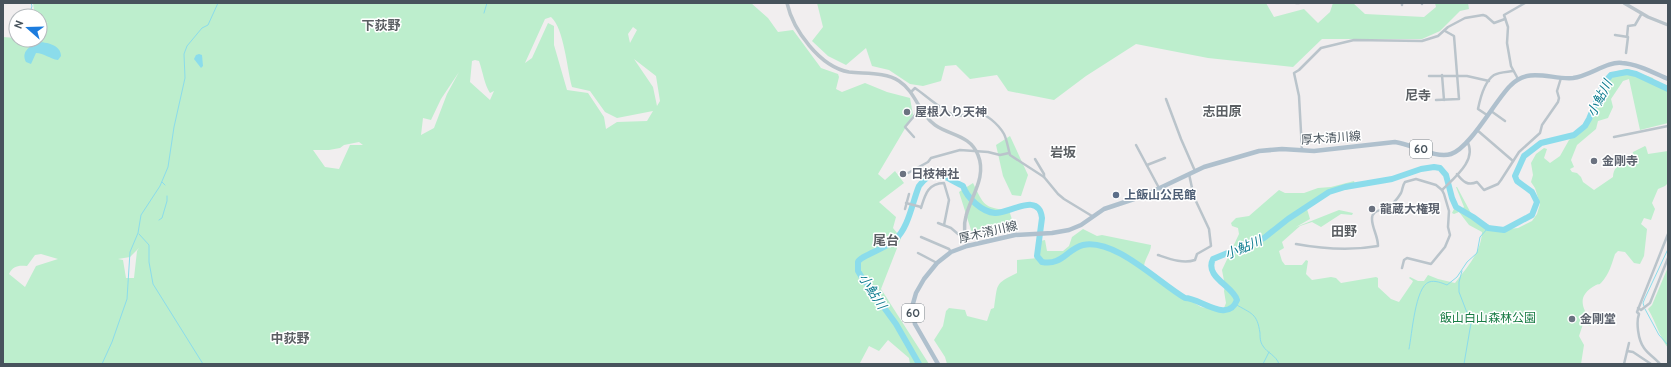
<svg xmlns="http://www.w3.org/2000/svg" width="1671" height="367" font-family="Cabin,'Noto Sans JP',sans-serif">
<rect width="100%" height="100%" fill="#f1eeef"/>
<!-- green -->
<g fill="#bdeecd" fill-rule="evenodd">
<path d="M33,3H751L768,18L778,32L793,30L821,68L838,74L839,77L836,89L842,92L865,83L887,92L910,98L913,115L878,174L885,180L895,171L904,183L879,202L896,217L893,228L901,238L881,289L929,364H910L909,358L888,340L879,351L869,346L860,363L861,364H3V37L16,38V40H40V30L48,22L40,26V16H35ZM551,17C564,28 567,69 572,87L590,91L605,112L617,118L653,111L647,121L617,122L606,129L604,117L588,93L567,90L554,45V26L548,23L532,58L525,63L545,19ZM633,27L637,30L630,43L628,34ZM634,59L656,76L660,101L657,106L653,87ZM475,60L479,61C483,72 484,84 490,93L494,91L490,100L470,82L472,61ZM459,72L447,94L434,128L421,135L423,118L431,120L441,99ZM359,142L363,145H350L339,169L325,167L313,150H329L340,148L344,145ZM139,248L137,251L134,278H126L123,260L118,259L130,257ZM41,254L58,259L36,266L25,287L9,274C13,266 18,265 27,266L35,255Z"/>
<path d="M817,3H1266L1274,17L1304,9L1318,23L1330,12L1333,3H1353L1365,14L1424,17L1436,7L1435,3H1468L1469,9L1460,11L1440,31L1422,39H1322L1293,67L1208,58L1136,44L1086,76L1054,100L1008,91L997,75L970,79L956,65L945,66L941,81L923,86L910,84L889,70L872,66L866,48L846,65L828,56L812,41L823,27Z"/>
<path d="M1628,69L1653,78L1656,85L1668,89V123L1640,130L1629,79L1623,81L1611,99L1613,107L1608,118L1598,121L1596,129L1577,145L1571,160L1574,167L1570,169L1572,172L1577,173L1581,177L1583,182L1594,190L1613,177C1614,160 1630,166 1633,152L1645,146L1646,147L1648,154L1668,151V183L1665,186L1658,189L1652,203L1655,209L1651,220L1644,218L1641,224L1647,229L1644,256L1640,264L1634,263L1625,252L1618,251L1615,254C1612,263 1609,275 1601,283C1597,286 1600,283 1596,285C1576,296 1582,307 1591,322L1590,326L1583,324L1579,336L1584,345L1581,364H947L945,357L934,340L943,326L946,311L949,308L965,310L967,316L987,321L991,309L994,308C998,284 994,284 1017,273V260L1038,258L1040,241L1045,240L1047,251H1063L1069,246L1072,237L1083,229L1097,236L1102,235L1151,245C1151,252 1145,258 1144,266L1157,275L1161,283L1201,307L1212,309L1224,308L1226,303L1224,291L1225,286L1222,270L1239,234L1238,228L1232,226L1231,223L1236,218L1249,216L1279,190L1285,193H1304L1318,188L1331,187L1354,181L1356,187L1345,190L1339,189L1304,206L1307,209L1310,219L1296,227L1339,210L1353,213L1352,215L1341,214L1321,227L1312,222L1300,226L1282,242L1284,248L1279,251L1282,261L1285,265H1302L1306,260L1308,261L1306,274L1312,280L1331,277L1336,278L1341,283L1376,277L1378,278V287L1391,299L1399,302L1412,283L1413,281L1409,278L1410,277L1418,281H1424L1428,275L1438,279L1455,283C1467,267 1481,253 1482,232L1469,225L1459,212L1454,214L1452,213L1454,209L1461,210L1464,207L1456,187H1457L1473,217L1499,230L1518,228L1532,221L1537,214L1540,204L1535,188L1531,182L1533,175L1531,163L1536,154L1544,148L1547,149L1544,158L1550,163L1560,156L1569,140L1585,128L1598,97L1617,71Z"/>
<path d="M1010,136L1028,175L1021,196L1012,195L1003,176L996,145Z"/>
<path d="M973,183C984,205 983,208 1009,210L1014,226L992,228L972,233L959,192Z"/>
<path d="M1668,267V348C1659,336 1656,322 1648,309L1652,305Z"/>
</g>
<!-- water -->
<g fill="#8bdceb">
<path d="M37,42C47,42 61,45 61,56L58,60C50,59 44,53 36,53L31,64L26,62C21,52 29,47 37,42Z"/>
<path d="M199,54L202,55L203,66L201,68L194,59L196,55Z"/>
</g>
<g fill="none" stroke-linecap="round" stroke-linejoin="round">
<!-- stream -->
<g stroke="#8bdceb" stroke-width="1">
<path d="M484,13L487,3"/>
<path d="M29,16L32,6L31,3"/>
<path d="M162,182L165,185"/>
<path d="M159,220L162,218L167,201V196"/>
<path d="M139,234L149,245V262L153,284L203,364"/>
<path d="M1462,271L1459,282V292L1471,323L1464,364"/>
<path d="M1235,304C1252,314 1257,313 1260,333C1260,337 1260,342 1263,346C1267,353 1276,355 1279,364"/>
<path d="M1644,306L1643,303L1645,298L1668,249"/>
<path d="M1645,309L1659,335L1668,345"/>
<path d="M1409,349C1412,335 1415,287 1429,282C1435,280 1442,283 1447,285L1457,277L1467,262L1477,253L1480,237L1488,228"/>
<path d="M102,364L112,342L127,299L130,252L138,233L141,215L160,186L168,167L174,127L185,78L184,54L187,46L202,28L208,25L218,3"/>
<path d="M1263,364L1269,352"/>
</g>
<!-- river -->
<path stroke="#8bdceb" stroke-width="6" d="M919,364L896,324L861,276L858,271V262C860,256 887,248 895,240C909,227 912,203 919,186C935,165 945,178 963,186C967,198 982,212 995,213C1009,214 1039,191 1042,218L1037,256L1042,262C1062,266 1067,249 1083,245C1115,238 1159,283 1185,298C1200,298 1228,324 1237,300C1233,286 1204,277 1213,259L1264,238L1288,219L1329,192L1345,187L1392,179L1421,169L1434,167L1440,168L1446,175L1452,198L1456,207L1473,217L1488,228L1504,230L1532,215L1537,202L1532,192L1517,181L1515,176L1524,156L1541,143L1574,135L1585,126L1589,119L1604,83L1611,75L1627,72L1636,74L1668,89"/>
<!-- minor -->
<g stroke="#bac4cb" stroke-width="2.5">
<path d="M1296,3H1299"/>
<path d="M1422,4V3"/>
<path d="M1402,5V3"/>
<path d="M1615,35L1628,37L1626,53"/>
<path d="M1627,37L1628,26L1635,25L1642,13"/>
<path d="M1442,75L1444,100"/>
<path d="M1429,76H1467L1489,81"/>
<path d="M1518,79L1511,66L1507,43L1508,27L1504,15L1525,3"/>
<path d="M911,92L915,88C924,94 947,115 957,116C963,117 968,112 975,112C985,112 999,125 1004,134C1007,140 1008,148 1010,155L1044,177L1058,194L1064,199L1092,216"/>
<path d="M1166,99L1181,139L1195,171"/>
<path d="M1436,100L1459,99L1454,36L1445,31"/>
<path d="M1491,111L1505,121"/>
<path d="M1487,115L1478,109C1480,99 1485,81 1494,75C1499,72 1507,72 1513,71"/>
<path d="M1477,130L1513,161"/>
<path d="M914,137L905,127L920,109"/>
<path d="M1614,137L1668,126"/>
<path d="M1136,145L1159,188"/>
<path d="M1302,150L1299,96L1294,73L1299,70L1321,48L1354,40L1422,41L1438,36L1448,27L1465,18L1483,15L1486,16L1494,23L1505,19"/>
<path d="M1035,159L1044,174V177"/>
<path d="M1147,165L1165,158"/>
<path d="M908,173L928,162L931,158L960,150L988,152L1000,155L1009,153"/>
<path d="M1457,174C1463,182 1468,186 1477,182L1484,190L1498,184L1501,180L1519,152L1540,133L1542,125L1558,102L1559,98L1557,91L1561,78"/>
<path d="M1442,190C1454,178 1478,160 1467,141"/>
<path d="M906,203L921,207"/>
<path d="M921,208C925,195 928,183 944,183L949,200L944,225"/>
<path d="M905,209L909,194"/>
<path d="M938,223L951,228L958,234L965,233"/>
<path d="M921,237L949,249L951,252"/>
<path d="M1296,244C1323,249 1350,251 1378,246C1378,236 1372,228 1372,219C1372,209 1382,211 1388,207C1393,204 1398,198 1401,193C1403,189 1402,186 1405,182L1416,179L1436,185L1442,190L1444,194L1449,211L1448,227L1450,235L1445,247L1431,264L1407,258L1404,260L1402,268"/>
<path d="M918,253L937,263"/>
<path d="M1158,255C1170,259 1183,264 1195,260L1197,254L1211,246L1209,229L1194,197L1189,174"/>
<path d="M1638,308L1641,310L1650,303L1668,258"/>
<path d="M1627,351L1633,352L1651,364"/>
<path d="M1624,364L1629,343"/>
<path d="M1660,364C1655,358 1648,354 1644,348C1638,340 1636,322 1639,314L1637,312L1668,234"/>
</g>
<!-- tertiary -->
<g stroke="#bac4cb" stroke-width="3.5">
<path d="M787,3C793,30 820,67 849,72C865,74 885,72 899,81C916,92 919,114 935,125C951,136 970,135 978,155C987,177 971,196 966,216C963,226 965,236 967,246"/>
<path d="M1624,3L1648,17L1668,25"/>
</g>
<!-- primary -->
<path stroke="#afc0cd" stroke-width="4.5" d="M938,364L915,324L912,307L916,293L924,279L937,263L951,252L967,246L1015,235L1052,233L1069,230L1081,225L1104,209L1143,196L1204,167L1259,151L1282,149L1314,151L1395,142C1412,144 1435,159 1451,154C1470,148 1495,101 1510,86C1529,66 1551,80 1573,78C1590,76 1607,61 1622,63C1638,64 1654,73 1668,79"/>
</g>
<!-- markers -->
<g fill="#6b7280" stroke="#fff" stroke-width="1.5">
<circle cx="907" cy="112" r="4"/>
<circle cx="1594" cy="161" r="4"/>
<circle cx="903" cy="174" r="4"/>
<circle cx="1372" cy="209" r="4"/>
<circle cx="1572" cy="319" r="4"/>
</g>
<circle fill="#5c6f8a" stroke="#fff" stroke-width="1.5" cx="1116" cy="195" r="4"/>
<g text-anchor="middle" stroke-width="3" stroke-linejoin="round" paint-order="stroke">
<!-- shield labels -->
<g fill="#fff" stroke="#7e878d" stroke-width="1">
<rect x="1410" y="140" width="22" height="18" rx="3"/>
<rect x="902" y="304" width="22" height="18" rx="3"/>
</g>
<g font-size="11" font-weight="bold" fill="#47535c">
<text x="1421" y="153">60</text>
<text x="913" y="317">60</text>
</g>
<!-- worship labels -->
<g font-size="12" font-weight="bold" fill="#5b616d" stroke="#fff" text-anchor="start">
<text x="915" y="116">屋根入り天神</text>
<text x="1602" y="165">金剛寺</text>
<text x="911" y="178">日枝神社</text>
<text x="1380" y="213">龍蔵大権現</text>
<text x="1580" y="323">金剛堂</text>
</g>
<!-- street labels -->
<g font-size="12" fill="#47535c" stroke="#fff">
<text transform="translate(1331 138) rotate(-4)" y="4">厚木清川線</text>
<text transform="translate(988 232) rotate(-13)" y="4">厚木清川線</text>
</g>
<!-- service labels -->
<g font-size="12" font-weight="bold" fill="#4e5e75" stroke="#fff" text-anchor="start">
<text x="1124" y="199">上飯山公民館</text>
</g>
<!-- park labels -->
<g font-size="12" fill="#187c44" stroke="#fff">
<text x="1488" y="322">飯山白山森林公園</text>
</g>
<!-- neighbourhood labels -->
<g font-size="13" font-weight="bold" fill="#5b5f63" stroke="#fff">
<text x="381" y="30">下荻野</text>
<text x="1418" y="100">尼寺</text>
<text x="1222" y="116">志田原</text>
<text x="1063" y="157">岩坂</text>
<text x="1344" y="236">田野</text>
<text x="886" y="245">尾台</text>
<text x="290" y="343">中荻野</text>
</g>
<!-- water labels -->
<g font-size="13" font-style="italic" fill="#0e7d90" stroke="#fff">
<text transform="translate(1599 98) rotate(-63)" y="5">小鮎川</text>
<text transform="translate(1243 247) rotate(-23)" y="5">小鮎川</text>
<text transform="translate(873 291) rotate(57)" y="5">小鮎川</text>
</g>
</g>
<!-- border -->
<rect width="1671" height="367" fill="none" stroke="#47535c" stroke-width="8"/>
<!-- north arrow -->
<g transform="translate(28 28) rotate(290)"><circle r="19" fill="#ffffff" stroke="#b5babe"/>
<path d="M0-3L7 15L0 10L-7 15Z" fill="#1c7cde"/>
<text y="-6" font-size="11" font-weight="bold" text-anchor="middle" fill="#47535c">N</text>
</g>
</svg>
